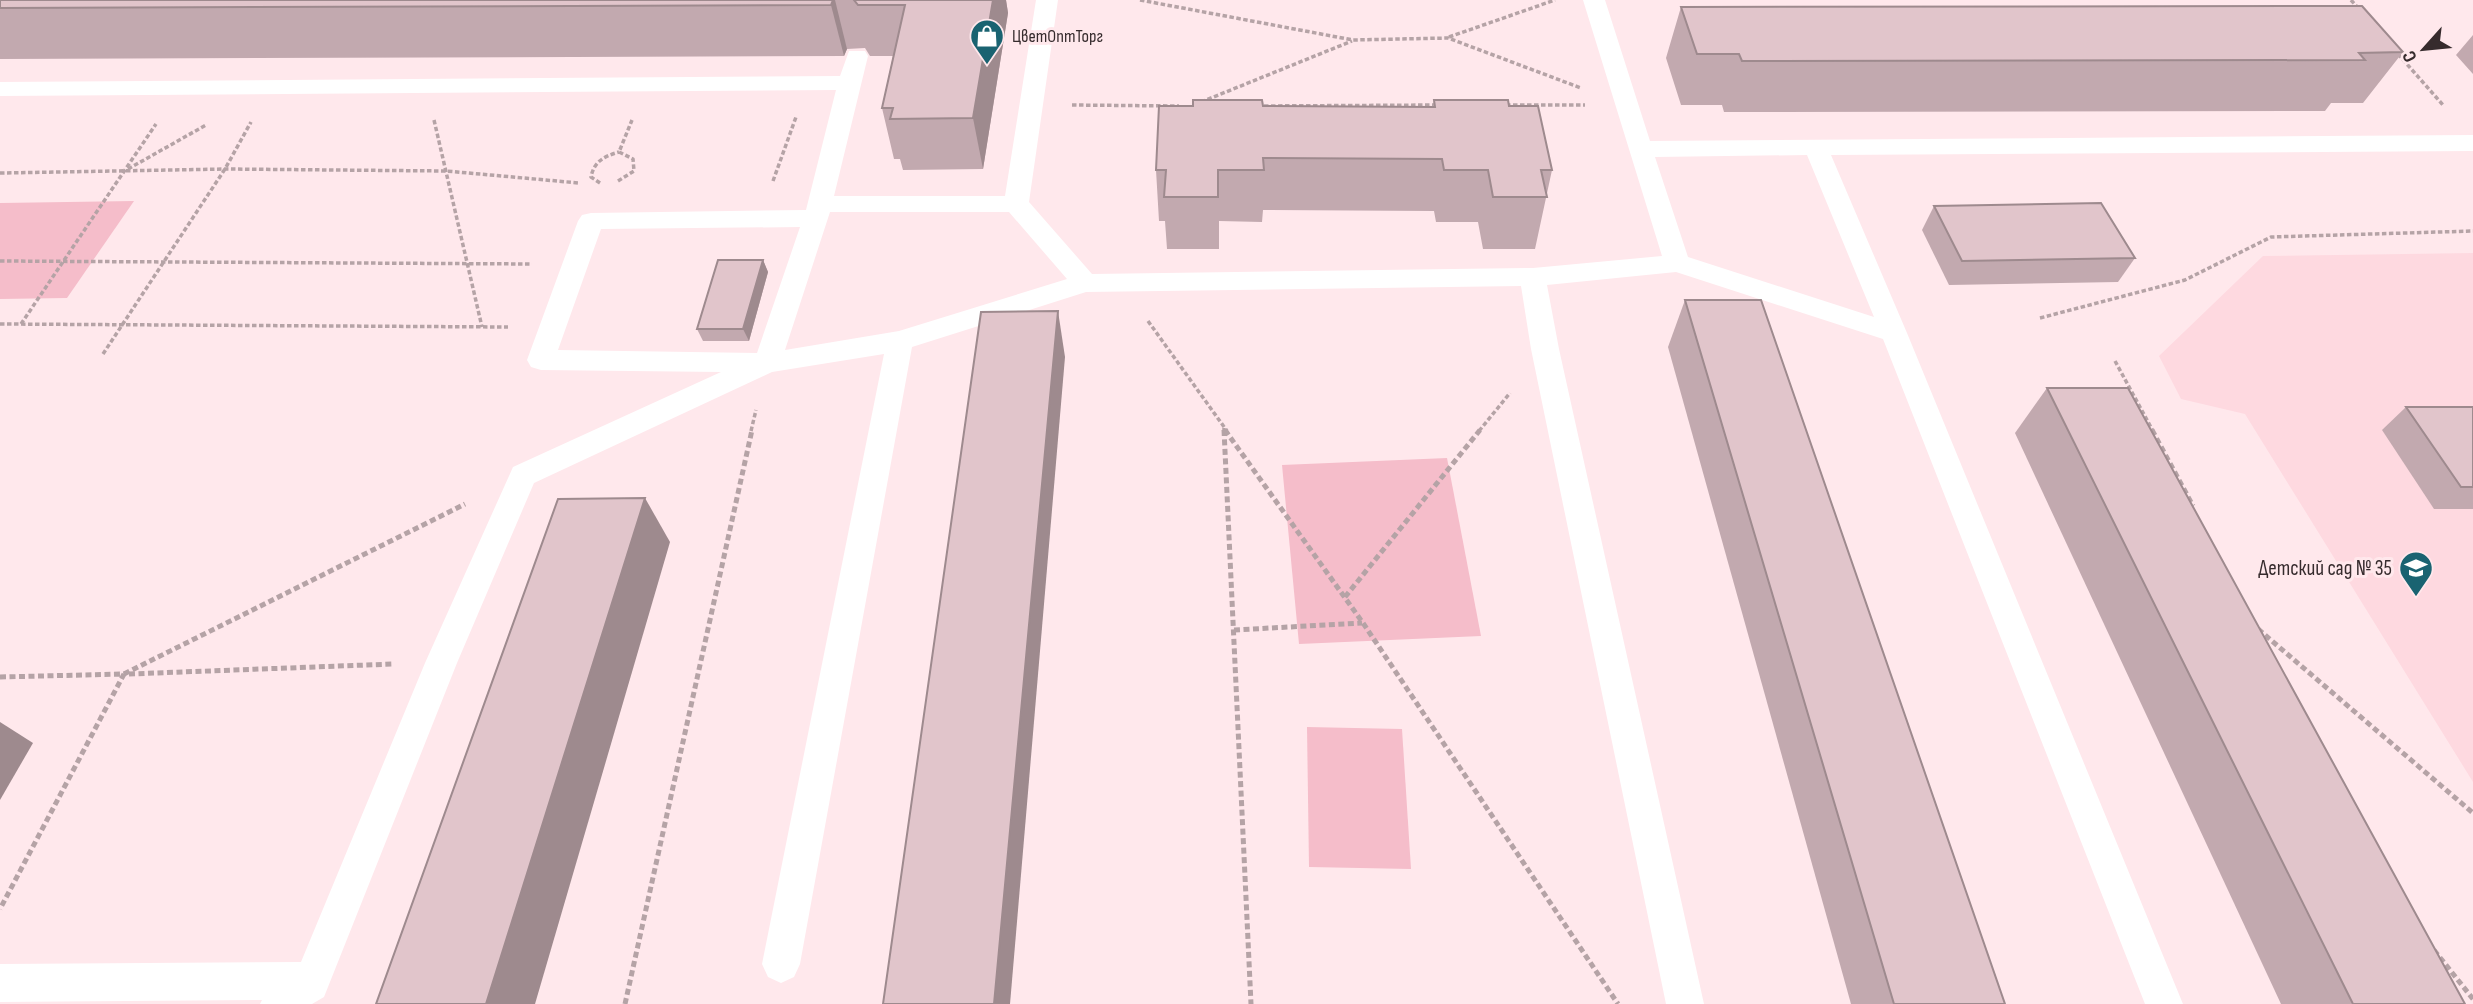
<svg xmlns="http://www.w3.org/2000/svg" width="2473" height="1004" font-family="'Sofia Sans Condensed',sans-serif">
<rect width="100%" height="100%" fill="#ffe8ec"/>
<!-- built -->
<path fill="#fed9e0" d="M2473,253V782L2245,414L2181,399L2159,356L2263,256Z"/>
<!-- green -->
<g fill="#f5bdca">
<path d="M134,201L67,298L0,299V203Z"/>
<path d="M1447,458L1481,636L1299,644L1282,465Z"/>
<path d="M1307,727L1402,729L1411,869L1309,867Z"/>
</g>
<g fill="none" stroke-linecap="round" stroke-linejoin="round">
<!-- path-far1 -->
<g stroke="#b5a3a6" stroke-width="3.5" stroke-dasharray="4.5 2.5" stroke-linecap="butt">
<path d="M1140,0L1353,40L1448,38L1581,88"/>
<path d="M2351,0L2358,8"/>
<path d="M1449,37L1555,0"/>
<path d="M2398,54L2443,105"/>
<path d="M1201,102L1352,41"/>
<path d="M1072,105L1179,106"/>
<path d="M1506,105H1585"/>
<path d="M1257,106L1438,105"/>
<path d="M434,120L482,327"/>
<path d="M128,169L206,125"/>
<path d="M0,173L225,169L446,171L579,183"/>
<path d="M618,181L634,171L633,159L619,152L632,120"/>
<path d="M773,181L796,117"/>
<path d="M600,183L591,177C594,161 605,156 619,152"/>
<path d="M0,261L532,264"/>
<path d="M2040,318L2185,280L2271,237L2473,231"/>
<path d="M1148,321L1227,431"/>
<path d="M0,324L508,327"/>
<path d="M21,324L156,124"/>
<path d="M103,354L225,169L251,122"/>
<path d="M2115,361L2153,431"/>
<path d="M1224,428V431"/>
<path d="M751,431L756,410"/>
<path d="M1479,431L1510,393"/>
</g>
<!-- path -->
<g stroke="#b5a3a6" stroke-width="5" stroke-dasharray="6 3.5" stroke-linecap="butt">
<path d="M1224,430L1251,1004"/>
<path d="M1225,430L1363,623L1618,1004"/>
<path d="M2152,430L2193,506"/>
<path d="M1345,597L1480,430"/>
<path d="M2258,629L2473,813"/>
<path d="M1234,630L1362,623"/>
<path d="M124,674L465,504"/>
<path d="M129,674L393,664"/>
<path d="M0,677L124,674L0,909"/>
<path d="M2434,950L2473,999"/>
<path d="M625,1004L752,430"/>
</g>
<!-- lane -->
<path fill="#fff" fill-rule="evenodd" d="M1036,0H1058L1029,202L1092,274L1533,268L1662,256L1583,0H1605L1650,141L2473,135V151L1831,155L1907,333L2183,1004H2145L1883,339L1676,272L1547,285L1559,349L1704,1004H1666L1531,349L1521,286L1086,292L912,347L800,964L794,977L781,983L768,977L762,964L884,354L772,372L534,483L457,663L324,997L312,1004H260L262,1000L0,1002V964L301,962L425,663L513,467L721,372L541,370L531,367L527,360L578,221L582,215L591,213L806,210L836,90L0,96V82L840,76L849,51H865L868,56L834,196H1005ZM1807,155L1874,317L1688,257L1655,157ZM830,212H1009L1067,279L899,331L785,350ZM800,227L757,353L558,350L601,229Z"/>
</g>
<!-- wall -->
<g fill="#c2a9af">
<path d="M0,0H1006L1008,13L983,169L903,170L900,159H894L882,108L893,56H870L865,48L847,49L844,56L0,59Z"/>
<path d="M1681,7L2403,52L2363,103H2331L2325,111L1724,112L1722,105H1681L1666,58Z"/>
<path d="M2473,35V74L2456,55Z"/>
<path d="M1434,100L1509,106L1552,170L1535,249H1483L1478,222H1436L1434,211L1263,210L1262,222L1219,221V249H1167L1165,221H1159L1156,170L1263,106L1433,107Z"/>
<path d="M1934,206L2135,258L2118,282L1949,285L1922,230Z"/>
<path d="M763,260L768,272L749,341H703L697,329Z"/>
<path d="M1685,300L2005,1004H1851L1668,347Z"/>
<path d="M2047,388L2465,1004H2281L2015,433Z"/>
<path d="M2406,407H2473V509H2434L2382,430Z"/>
</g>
<!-- shaded-wall -->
<g fill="#9e8a8e">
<path d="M833,0H835L847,49L844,56L831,5Z"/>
<path d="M993,0H1006L1008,13L983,169L973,118Z"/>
<path d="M763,260L768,272L749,341L743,329Z"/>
<path d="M1058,311L1065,357L1010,1004H994Z"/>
<path d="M645,498L670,542L535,1004H486Z"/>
<path d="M0,722L33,743L0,800Z"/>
</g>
<!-- building -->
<g fill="#e1c5cb" stroke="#9e8a8e" stroke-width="2">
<path d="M0,0H833L831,5L0,8Z"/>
<path d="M854,0H993L973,118L890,119L893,108H882L905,5H858Z"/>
<path d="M2362,6L2403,52L2359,53L2365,60L1742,61L1739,54H1697L1681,7Z"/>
<path d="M1193,100H1262L1263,106L1435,107L1434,100H1508L1509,106H1538L1552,170H1541L1547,197H1493L1488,170H1444L1442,159L1263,158L1264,170H1218V197H1164L1166,170H1156L1159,106H1193Z"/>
<path d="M2101,203L2135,258L1962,261L1934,206Z"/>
<path d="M718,260H763L743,329H697Z"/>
<path d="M1685,300H1761L2005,1004H1894Z"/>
<path d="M1058,311L994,1004H883L981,312Z"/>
<path d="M2047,388H2128L2465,1004H2353Z"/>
<path d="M2406,407H2473V487H2461Z"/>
<path d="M645,498L486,1004H376L558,499Z"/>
</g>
<!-- icons -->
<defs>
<g id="shop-pin" transform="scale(1.75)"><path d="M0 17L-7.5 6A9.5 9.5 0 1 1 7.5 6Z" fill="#1a6371" stroke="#ffe8ec"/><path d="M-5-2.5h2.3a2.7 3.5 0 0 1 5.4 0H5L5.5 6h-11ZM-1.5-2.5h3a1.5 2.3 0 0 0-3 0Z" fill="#fff"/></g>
<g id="school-pin" transform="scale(1.75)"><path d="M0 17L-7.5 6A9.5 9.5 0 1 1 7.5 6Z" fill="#1a6371" stroke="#ffe8ec"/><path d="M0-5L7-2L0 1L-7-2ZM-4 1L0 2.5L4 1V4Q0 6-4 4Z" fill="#fff"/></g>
</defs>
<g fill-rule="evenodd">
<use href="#shop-pin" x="987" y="36"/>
<use href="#school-pin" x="2416" y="568"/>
</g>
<g text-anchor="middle" stroke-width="6" stroke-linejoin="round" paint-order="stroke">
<!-- far-poi labels -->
<g font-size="18" fill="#362b2d" stroke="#ffe8ec" text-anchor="start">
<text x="1012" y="42">ЦветОптТорг</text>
</g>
<!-- poi labels -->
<g font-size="21" fill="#362b2d" stroke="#ffe8ec" text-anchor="end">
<text x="2392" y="575">Детский сад № 35</text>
</g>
</g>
<!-- north arrow -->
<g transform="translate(2424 49) rotate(243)" stroke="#ffe8ec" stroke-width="5" paint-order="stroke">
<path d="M0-5L12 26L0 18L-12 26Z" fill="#362b2d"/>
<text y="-10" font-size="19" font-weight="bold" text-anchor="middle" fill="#362b2d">С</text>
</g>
</svg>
